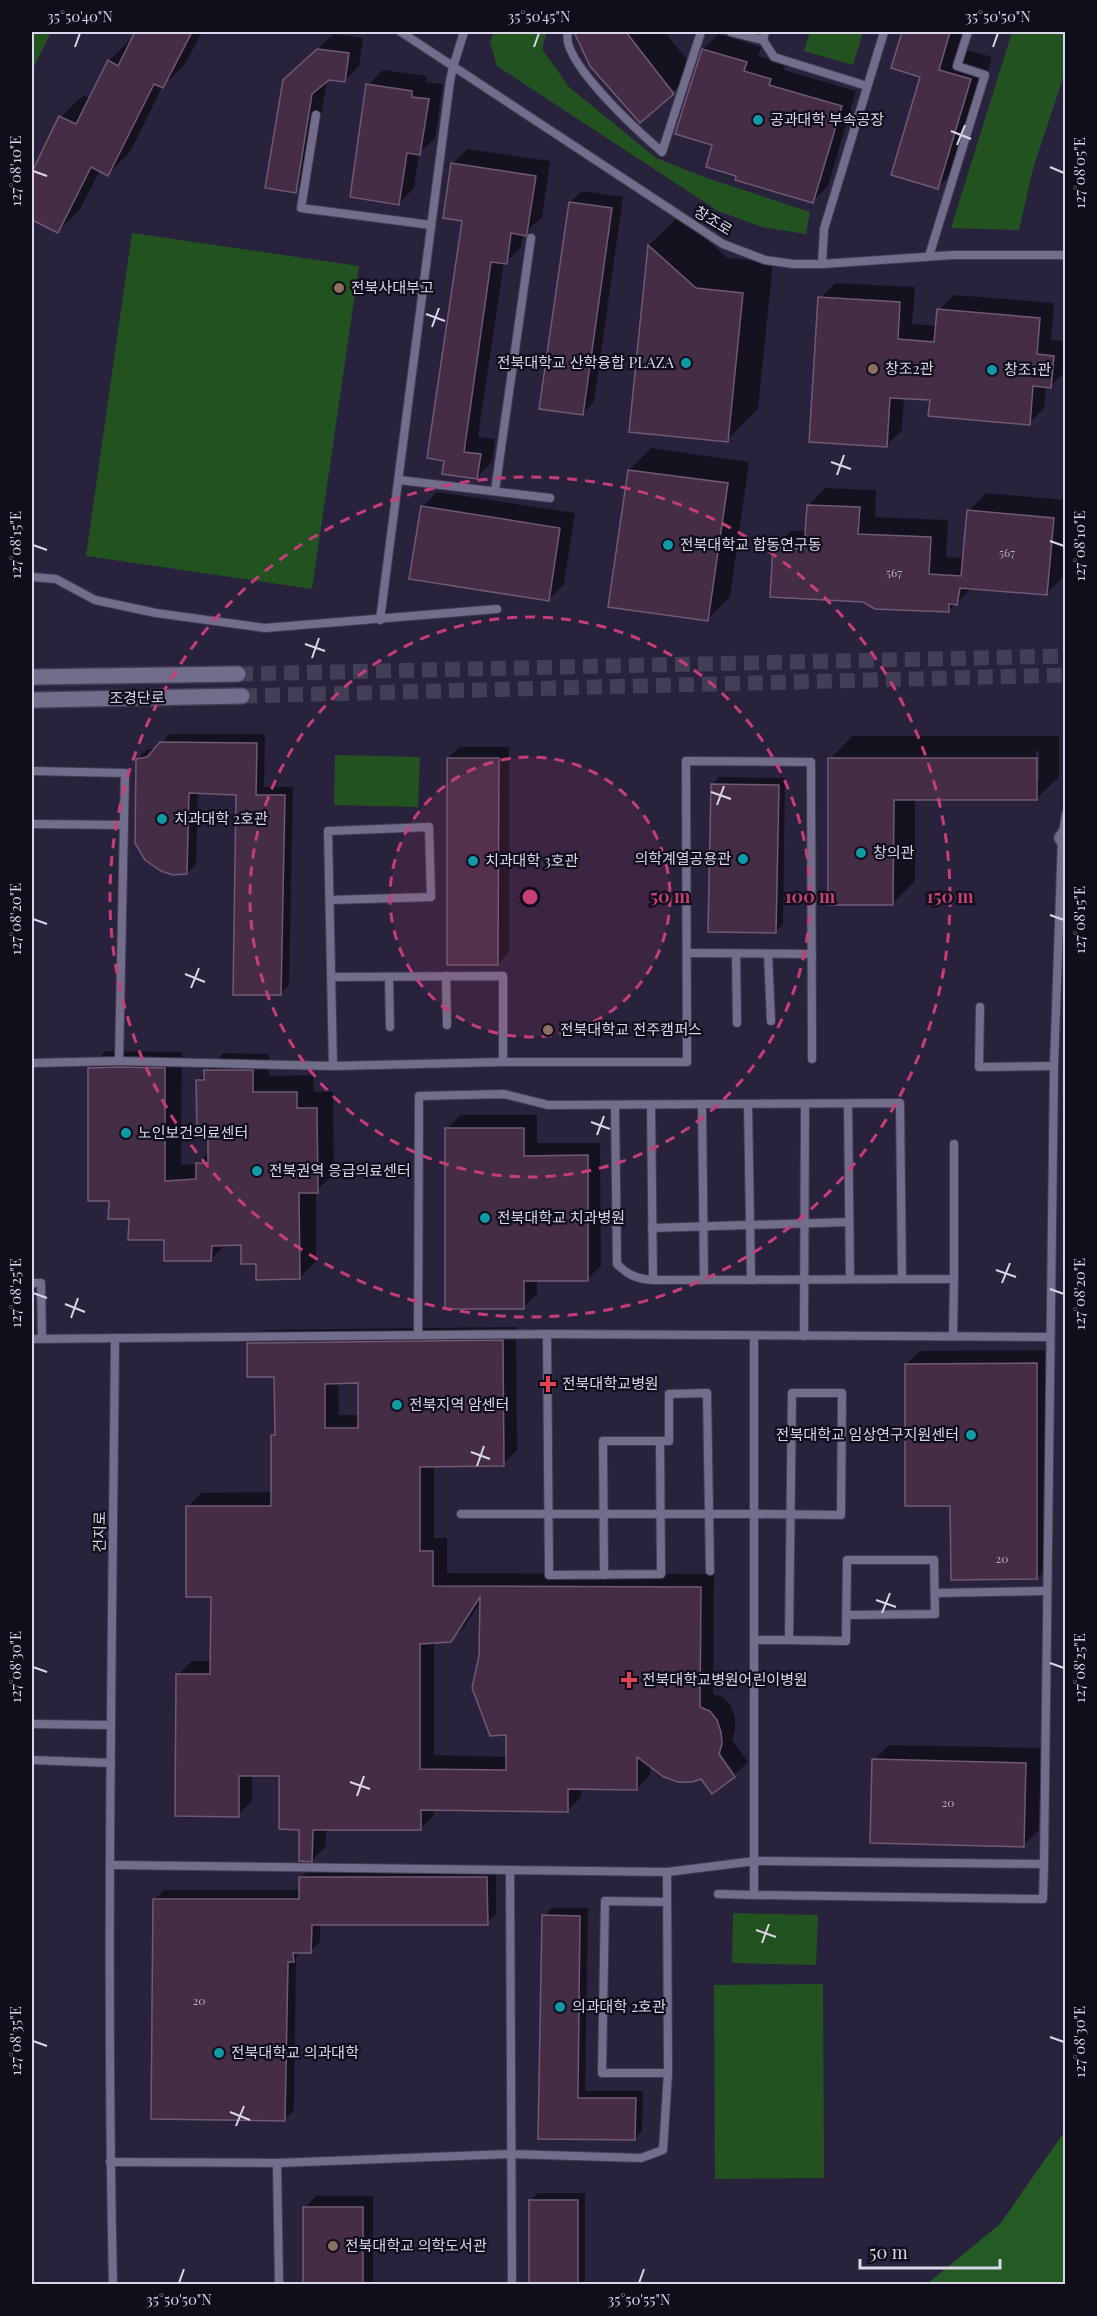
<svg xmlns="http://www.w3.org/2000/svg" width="1097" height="2316" font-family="'Playfair Display','Noto Sans KR',serif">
<rect width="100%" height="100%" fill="#28223d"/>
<!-- green -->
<g fill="#235221">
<path d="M32,32H51L32,71Z"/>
<path d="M494,32H547L542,49L569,87L656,158L704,177L810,212L806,234L762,227L718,211L497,66L490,42Z"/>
<path d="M810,32H863L853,65L804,51Z"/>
<path d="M1012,32H1066L1065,72L1033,169L1019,230L951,228Z"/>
<path d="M132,233L359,266L312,589L86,556Z"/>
<path d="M335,755L420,757L418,807L334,805Z"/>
<path d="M733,1913L818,1915L816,1965L732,1963Z"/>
<path d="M823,1984L824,2178L715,2179L714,1985Z"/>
</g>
<!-- forest -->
<path fill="#245a23" d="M1065,2131V2284H927L1000,2224Z"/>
<!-- shadow -->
<g fill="#0007" fill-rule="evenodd">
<path d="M137,32H202L185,64L162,87L130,152L108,174L100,170L80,209L58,231L32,218V175L61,117L83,95L90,98L109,61L131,39L133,40Z"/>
<path d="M578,32H665L696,71L640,121L577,36Z"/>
<path d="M904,32H965L960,48L992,57L960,165L938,187L922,75L893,67Z"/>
<path d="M334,34L363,38L359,66L344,81L329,78L327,80L311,176L295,191L300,65Z"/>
<path d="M718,34L761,47L758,56L785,64L784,70L856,91L828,186L812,202L738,175L714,144L703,49Z"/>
<path d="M383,70L427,76L426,82L443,84L435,138L419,153L414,188L399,203L368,85Z"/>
<path d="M467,149L550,161L542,217L523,234L521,247L506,262H504L478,437L495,439L492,462L477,477L444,473L464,219L452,164Z"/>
<path d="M1066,159V172L1062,170Z"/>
<path d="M582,191L623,197L594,402L582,413L570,202Z"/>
<path d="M680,215L727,258L773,262L758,409L727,440L630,431L649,245Z"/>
<path d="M835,283L915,287L912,324L937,326L939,310L954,295L1054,303L1051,340L1066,341V371L1050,386H1046L1044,408L1029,423L931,399L904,397L902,430L886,446L820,298Z"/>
<path d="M651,448L749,462L730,597L708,619L629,470Z"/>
<path d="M825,488L876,490L875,517L948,520L946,557L964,558L969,511L986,493L1066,500L1064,576L1046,594L973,587L948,611L774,548L791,531H807L808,506Z"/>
<path d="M437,492L575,513L564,584L549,599L422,507Z"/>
<path d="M170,734H265L264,787H293L289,985L280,994L238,793L198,792L196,864L187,873L137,759L146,750L156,748Z"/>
<path d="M852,736H1059V777L1036,799H915V881L892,904L830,759ZM1036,751H1039V779H1036Z"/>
<path d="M460,747H509V952L498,964L448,758Z"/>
<path d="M719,777L785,778L783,924L776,931L712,785Z"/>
<path d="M106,1051L182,1052L181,1165L197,1164L209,1152V1128L198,1081L223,1053L269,1054V1076L313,1075L314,1092H333L334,1174L316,1191V1261L300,1278L257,1262L243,1244H226L211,1259L166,1238L130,1218L110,1200L89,1068Z"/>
<path d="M460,1115H537V1143H600L601,1266L587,1279L537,1280V1294L523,1307L447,1129Z"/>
<path d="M516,1327L517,1450L503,1464L434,1465V1538H447V1573L714,1574L713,1694L723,1697L731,1706L735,1718V1729L732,1740L748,1762L735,1774L716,1747L702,1777L650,1765V1775L636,1789L581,1788V1797L567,1811L434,1809V1815L420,1829H326V1846L312,1860L281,1775H252V1801L238,1815L178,1675L192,1661H212V1595L187,1507L201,1493L273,1492L272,1435L276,1431L275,1375L249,1344L263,1330ZM338,1382H359V1415H339ZM481,1601V1656L508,1733V1757L434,1755V1642L450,1641L465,1626Z"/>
<path d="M1050,1350L1051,1564L1037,1578L952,1504L906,1364L920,1351Z"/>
<path d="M889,1745L1041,1748L1039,1830L1024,1845L874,1760Z"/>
<path d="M496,1868V1914L487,1923L320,1924V1942L310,1951H302L296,1957L294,2110L285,2119L155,1899L164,1890H300V1878L310,1869Z"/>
<path d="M552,1908H588L585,2091H643L642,2131L634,2139L540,2138L544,1916Z"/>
<path d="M538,2193H585V2284H530V2201Z"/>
<path d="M316,2196H373V2284H305V2208Z"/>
</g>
<!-- building -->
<g fill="#452e45" stroke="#725971" stroke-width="1.5" fill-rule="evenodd">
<path d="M135,32H192L163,88L154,84L108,176L91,167L58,233L32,220V172L59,116L76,124L108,60L118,66Z"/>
<path d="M574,32H626L674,94L640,123L590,66Z"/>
<path d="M902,32H950L939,70L971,79L938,189L891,175L920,77L891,68Z"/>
<path d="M317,49L349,53L345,82L329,80L312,94L296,193L265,188L283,80Z"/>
<path d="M702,49L747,62L744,71L771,79L769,85L842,106L813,203L735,180L736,176L706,167L712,145L675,134Z"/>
<path d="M366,84L412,91V97L429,99L420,155L407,153L399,205L350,197Z"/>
<path d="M451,163L536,176L527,233L526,236L511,233L507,264L491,262L464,452L481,454L477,479L442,474L444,461L427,458L462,221L443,218Z"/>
<path d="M569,202L612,208L583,415L539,409Z"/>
<path d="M648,245L696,288L743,293L728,442L629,432Z"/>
<path d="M818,297L900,302L898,339L934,342L937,309L1040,318L1037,354L1054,356L1051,388L1033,386L1030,425L928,416L930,400L890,398L887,447L809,442Z"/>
<path d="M628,470L728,483L708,621L608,607Z"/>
<path d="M807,505L860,507L858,534L931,537L929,574L961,576L967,510L1054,518L1047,595L960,588L957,605L949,604V612L875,609L863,602L770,597L773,547L804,549Z"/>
<path d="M421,506L560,528L549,601L409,579Z"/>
<path d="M160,742L257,743L256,795H285L281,995H233L236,795L189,793L187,874L173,875L161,871L145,860L135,843L136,759L147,757Z"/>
<path d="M447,758H499L498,965H447Z"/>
<path d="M828,758H1037V800H894L893,905H828Z"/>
<path d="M711,784L779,785L776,933L708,932Z"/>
<path d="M119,1067L165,1068V1181L196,1179V1163H208V1129H197L196,1080H204V1070H253V1092H297V1108H317L318,1193H299L300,1279L256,1280V1264H241V1245L212,1246L211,1261H164V1240H128L129,1219H108L109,1201H88V1068Z"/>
<path d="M445,1128H524V1156L588,1155V1281H524V1309H445Z"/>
<path d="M503,1340L504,1466L420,1467V1551H433V1586L701,1587L700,1707L710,1711L717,1720L721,1732L722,1744L719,1754L735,1777L712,1794L701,1779L692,1782H678L664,1777L637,1757V1790L568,1789V1812L421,1810V1830H313L312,1862L299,1861V1830L279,1829V1776H239V1817L175,1816L176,1674H210L211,1597H186V1506H271V1435H275L274,1377H247V1343ZM358,1383V1428H325V1384ZM480,1597L479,1656L472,1688L490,1736L506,1735V1770L420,1769V1644L451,1642Z"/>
<path d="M1037,1363V1579L951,1580L950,1506H905V1364Z"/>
<path d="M872,1759L1026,1763L1024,1847L870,1843Z"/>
<path d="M299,1877H487L488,1925H312L311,1953H293L294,1962H288L285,2121L151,2119L153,1899H299Z"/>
<path d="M542,1915L580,1916L578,2098H636L635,2140L538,2139Z"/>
<rect x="529" y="2200" width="49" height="84"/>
<rect x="303" y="2207" width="60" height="77"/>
</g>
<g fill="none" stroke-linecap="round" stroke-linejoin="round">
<!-- secondary-tunnel -->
<g stroke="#433d57" stroke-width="15" stroke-dasharray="15 8" stroke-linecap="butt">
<path d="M238,674L1066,656"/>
<path d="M242,696L1066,675"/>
</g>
<!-- lane casing -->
<g stroke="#423c52" stroke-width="10">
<g id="lane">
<path d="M401,32L723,244L765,260L793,264H822L953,255H1066"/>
<path d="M568,32C559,60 640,133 662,152L701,32"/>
<path d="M731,32L763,40L774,57L867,86"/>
<path d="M763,40L765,32"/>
<path d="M316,115L301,208L431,225"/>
<path d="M929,256L985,75L957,66L968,32"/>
<path d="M822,264L824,229L884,32"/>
<path d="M399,480L550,498"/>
<path d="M495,491L531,238"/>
<path d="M32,577L56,579L95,600L156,613L265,628L497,609"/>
<path d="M380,620L450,81L453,67L464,32"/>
<path d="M32,771L125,773L119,1061"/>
<path d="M32,824L124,825"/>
<path d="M331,900L431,897L429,827L328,831L333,1066"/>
<path d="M688,953L812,954"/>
<path d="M736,954L737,1023"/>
<path d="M768,954L771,1021"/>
<path d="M446,976L447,1025"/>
<path d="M332,977L503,976V1062"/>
<path d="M389,977L390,1027"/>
<path d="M980,1007L979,1067L1054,1066"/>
<path d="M32,1063L119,1061L333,1066L503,1062H687L686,761L811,762L812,1059"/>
<path d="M702,1104L704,1280"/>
<path d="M748,1104L751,1280"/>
<path d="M848,1104L850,1279"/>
<path d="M615,1105L617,1264C628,1275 637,1279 653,1280"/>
<path d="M651,1105L653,1280L954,1279V1144"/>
<path d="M652,1228L849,1222"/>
<path d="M32,1283H41L42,1339"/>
<path d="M547,1334L549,1575L661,1574L660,1441H603L604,1575"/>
<path d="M418,1335L419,1096L504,1094L548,1105L900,1103L902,1279"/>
<path d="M953,1335L954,1279"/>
<path d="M754,1336V1895L1043,1899L1044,1864"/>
<path d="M804,1336L805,1104"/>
<path d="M32,1339L547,1334L1050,1337"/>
<path d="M660,1441H669V1394L707,1393L710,1571"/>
<path d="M461,1514H753L841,1515L842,1393H792L789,1640H755"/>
<path d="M935,1593L1046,1591"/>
<path d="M789,1640L846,1641L847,1560H934L935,1614L847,1615"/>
<path d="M32,1724L111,1725"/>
<path d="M32,1760L111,1763"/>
<path d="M111,1865L667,1872L755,1861L1044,1864L1054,1066L1062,838L1066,814"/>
<path d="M510,1871L512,2284"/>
<path d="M718,1894L754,1895"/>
<path d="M667,1902L605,1901L602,2073H668"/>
<path d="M110,2162L277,2163L510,2154L641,2158L663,2150L668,2073L667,1872"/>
<path d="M277,2163L279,2284"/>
<path d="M113,2284C106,1969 112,1654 115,1338"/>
</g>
</g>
<!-- secondary casing -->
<g stroke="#423c52" stroke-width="18">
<g id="secondary">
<path d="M32,677L238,674"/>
<path d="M32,700L242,696"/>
<path d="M1062,838L1066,833"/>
</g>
</g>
<!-- lane -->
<use href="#lane" stroke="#736d8c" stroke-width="8"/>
<!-- secondary -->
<use href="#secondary" stroke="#736d8c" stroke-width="15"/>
</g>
<!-- ticks -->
<path fill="none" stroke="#d9d6e8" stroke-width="2" d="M75,47L80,33M534,47L539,33M993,47L998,33M951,131L971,139M957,145L965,125M1050,167L1064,173M33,171L47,176M426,314L445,321M432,327L439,308M831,462L851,469M837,475L844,455M1050,541L1064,546M33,545L47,550M305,644L325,651M312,658L319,638M711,792L731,799M717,805L724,786M1050,915L1064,920M33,919L47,924M185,974L205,982M191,988L199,968M591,1122L610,1129M597,1135L604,1116M996,1270L1016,1277M1002,1283L1010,1263M1050,1289L1064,1294M33,1293L47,1298M65,1304L85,1312M71,1318L78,1298M471,1452L490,1459M477,1466L484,1446M876,1600L896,1607M882,1613L890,1593M1050,1663L1064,1668M33,1667L47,1672M350,1782L370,1789M357,1796L364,1776M756,1930L776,1937M762,1943L769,1924M1050,2037L1064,2042M33,2041L47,2046M230,2112L250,2120M236,2126L244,2106M179,2283L184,2269M639,2283L644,2269"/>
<!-- distance rings -->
<circle cx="530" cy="897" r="140" fill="#c73e77" fill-opacity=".12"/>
<g fill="none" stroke="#c73e77" stroke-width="3" stroke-dasharray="10 8">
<circle cx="530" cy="897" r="140"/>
<circle cx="530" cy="897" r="280"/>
<circle cx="530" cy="897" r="420"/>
</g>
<!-- markers -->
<g fill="#0f9aa8" stroke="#100e1a" stroke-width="2">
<circle cx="758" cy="120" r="6"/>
<circle cx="686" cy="363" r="6"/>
<circle cx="992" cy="370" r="6"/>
<circle cx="668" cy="545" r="6"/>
<circle cx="162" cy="819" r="6"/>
<circle cx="861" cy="853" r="6"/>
<circle cx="743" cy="859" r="6"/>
<circle cx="473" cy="861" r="6"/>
<circle cx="126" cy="1133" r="6"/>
<circle cx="257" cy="1171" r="6"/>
<circle cx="485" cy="1218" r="6"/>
<circle cx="397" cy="1405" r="6"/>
<circle cx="971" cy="1435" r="6"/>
<circle cx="560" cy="2007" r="6"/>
<circle cx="219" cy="2053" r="6"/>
</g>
<g fill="#8d6e63" stroke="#100e1a" stroke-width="2">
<circle cx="339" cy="288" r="6"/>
<circle cx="873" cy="369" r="6"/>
<circle cx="548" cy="1030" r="6"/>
<circle cx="333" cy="2246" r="6"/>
</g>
<g fill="#e0444e" stroke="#100e1a" stroke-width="2">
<path d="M545 1375h6v6h6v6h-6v6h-6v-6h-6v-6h6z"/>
<path d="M626 1671h6v6h6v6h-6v6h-6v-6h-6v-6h6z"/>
</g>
<g text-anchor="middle" stroke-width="4.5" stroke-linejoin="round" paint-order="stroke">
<!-- number labels -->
<g font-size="12" fill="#b4acbf">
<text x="1007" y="557">567</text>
<text x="894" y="577">567</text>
<text x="1002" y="1563">20</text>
<text x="948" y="1807">20</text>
<text x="199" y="2005">20</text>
</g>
<!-- poi labels -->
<g font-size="15" fill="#d9d6e8" stroke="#100e1a" text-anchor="start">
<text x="770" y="125">공과대학 부속공장</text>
<text x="351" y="293">전북사대부고</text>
<text x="674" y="368" text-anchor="end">전북대학교 산학융합 PLAZA</text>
<text x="885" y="374">창조2관</text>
<text x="1004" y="375">창조1관</text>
<text x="680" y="550">전북대학교 합동연구동</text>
<text x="174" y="824">치과대학 2호관</text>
<text x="873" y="858">창의관</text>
<text x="731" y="864" text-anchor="end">의학계열공용관</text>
<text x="485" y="866">치과대학 3호관</text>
<text x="560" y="1035">전북대학교 전주캠퍼스</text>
<text x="138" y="1138">노인보건의료센터</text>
<text x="269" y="1176">전북권역 응급의료센터</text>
<text x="497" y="1223">전북대학교 치과병원</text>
<text x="562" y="1389">전북대학교병원</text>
<text x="409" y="1410">전북지역 암센터</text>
<text x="959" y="1440" text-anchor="end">전북대학교 임상연구지원센터</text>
<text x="642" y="1685">전북대학교병원어린이병원</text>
<text x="572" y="2012">의과대학 2호관</text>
<text x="231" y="2058">전북대학교 의과대학</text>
<text x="345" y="2251">전북대학교 의학도서관</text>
</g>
<!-- street labels -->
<g font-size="15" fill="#d9d6e8" stroke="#100e1a">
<text transform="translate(713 221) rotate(31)" y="5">창조로</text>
<text transform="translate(137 698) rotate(-1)" y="5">조경단로</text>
<text transform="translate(100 1532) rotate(-89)" y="5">건지로</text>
</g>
</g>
<circle cx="530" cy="897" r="9" fill="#c73e77" stroke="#100e1a" stroke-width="3"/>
<g font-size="18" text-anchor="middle" font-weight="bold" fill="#c73e77" stroke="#100e1a" stroke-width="4.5" stroke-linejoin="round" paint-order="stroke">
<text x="670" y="903">50 m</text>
<text x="810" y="903">100 m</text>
<text x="950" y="903">150 m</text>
</g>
<!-- border -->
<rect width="1097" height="2316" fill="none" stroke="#100e1a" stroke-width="66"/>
<!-- scale -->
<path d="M860 2259v9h140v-9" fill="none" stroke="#d9d6e8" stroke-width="3"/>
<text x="869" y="2259" font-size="18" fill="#d9d6e8" stroke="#100e1a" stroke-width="4.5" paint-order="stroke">50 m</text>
<rect x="33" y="33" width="1031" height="2250" fill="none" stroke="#d9d6e8" stroke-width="2"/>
<g font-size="15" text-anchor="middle" fill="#d9d6e8">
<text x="80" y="22">35°50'40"N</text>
<text x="539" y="22">35°50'45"N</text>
<text x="998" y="22">35°50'50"N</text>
<text transform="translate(16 171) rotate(-90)" y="5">127°08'10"E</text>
<text transform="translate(1080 173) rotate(-90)" y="5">127°08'05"E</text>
<text transform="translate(16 545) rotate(-90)" y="5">127°08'15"E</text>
<text transform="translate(1080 546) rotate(-90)" y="5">127°08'10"E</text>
<text transform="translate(16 919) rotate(-90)" y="5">127°08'20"E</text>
<text transform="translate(1080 920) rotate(-90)" y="5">127°08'15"E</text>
<text transform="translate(16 1293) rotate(-90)" y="5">127°08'25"E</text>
<text transform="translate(1080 1294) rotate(-90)" y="5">127°08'20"E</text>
<text transform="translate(16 1667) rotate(-90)" y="5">127°08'30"E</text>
<text transform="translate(1080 1668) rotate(-90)" y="5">127°08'25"E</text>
<text transform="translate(16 2041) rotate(-90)" y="5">127°08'35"E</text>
<text transform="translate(1080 2042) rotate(-90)" y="5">127°08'30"E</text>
<text x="179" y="2305">35°50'50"N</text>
<text x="639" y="2305">35°50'55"N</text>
</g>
</svg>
